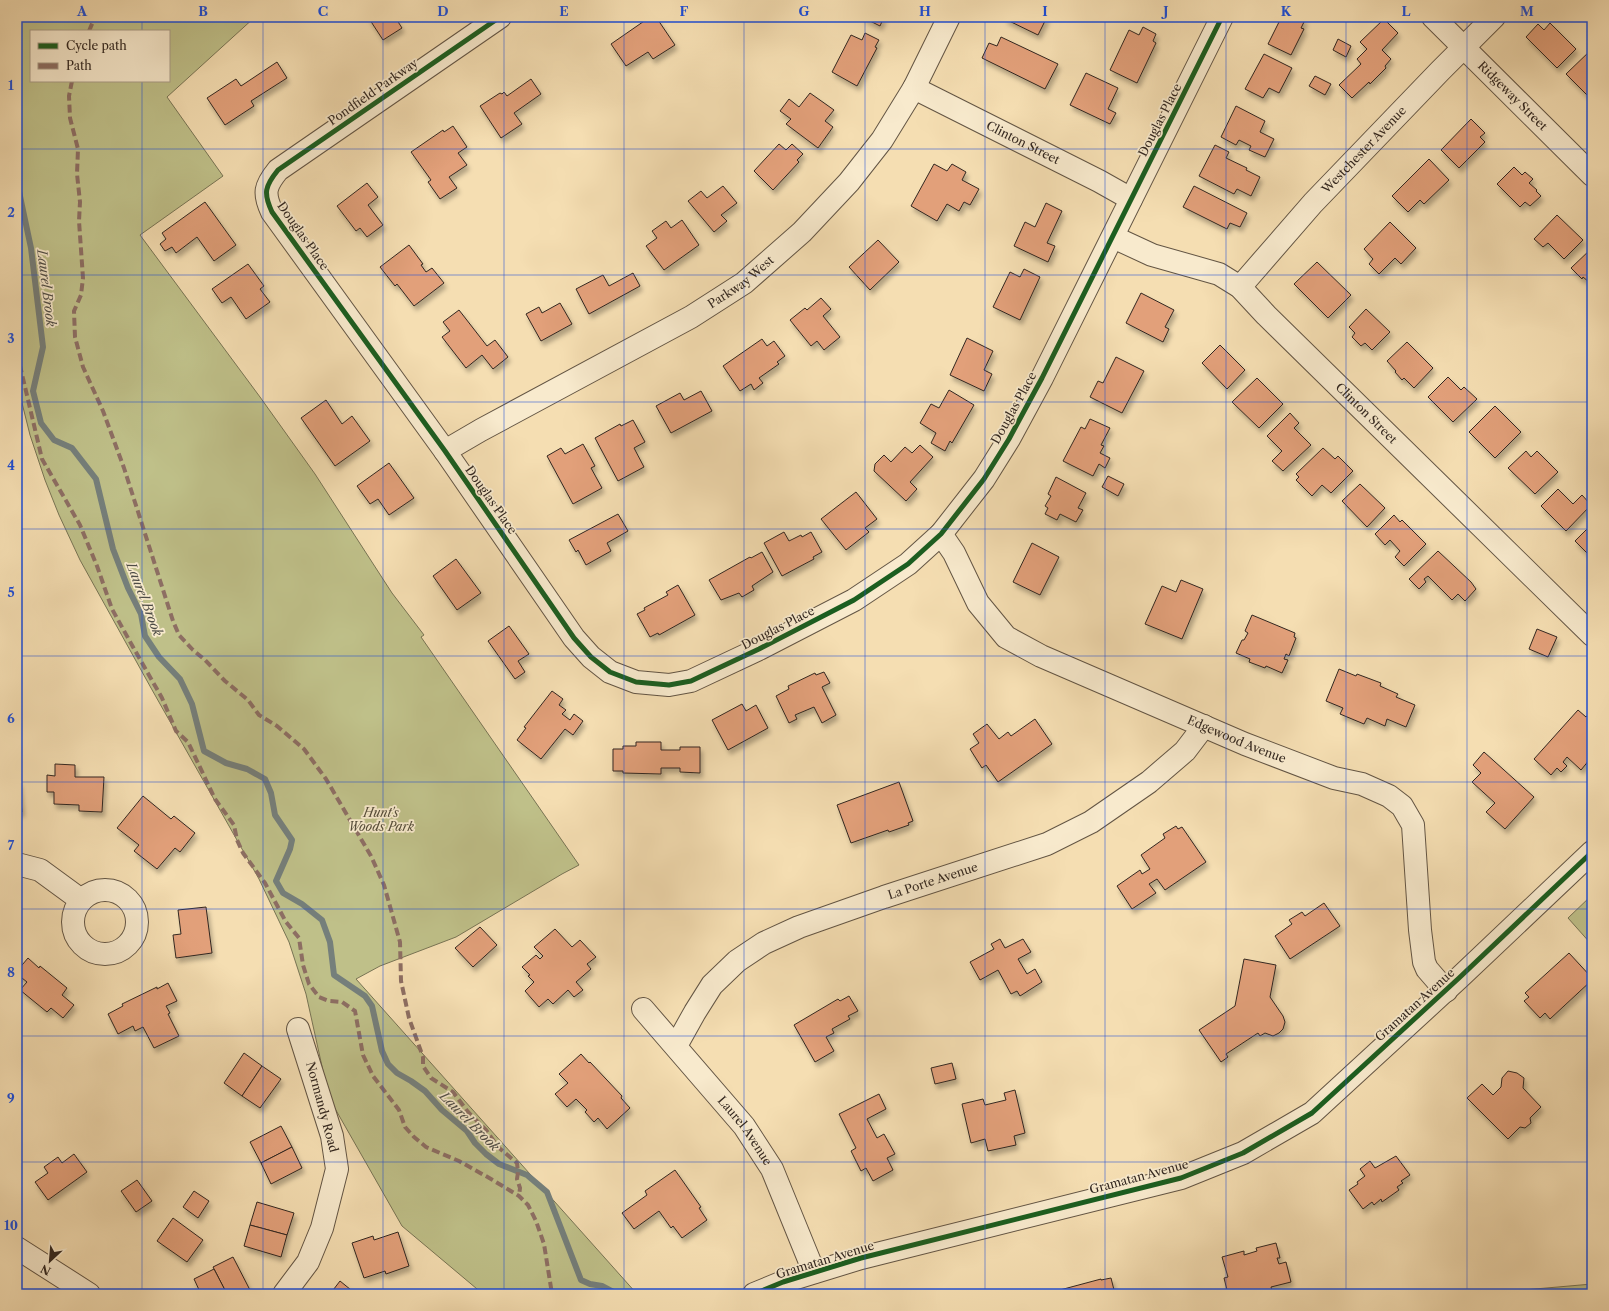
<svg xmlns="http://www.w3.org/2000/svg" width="1609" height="1311" font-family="'Libre Caslon Text',serif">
<defs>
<filter id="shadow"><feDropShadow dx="2.5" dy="4.5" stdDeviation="2" flood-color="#0004"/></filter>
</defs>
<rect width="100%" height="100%" fill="#f5deb2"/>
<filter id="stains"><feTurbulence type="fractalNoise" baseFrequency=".005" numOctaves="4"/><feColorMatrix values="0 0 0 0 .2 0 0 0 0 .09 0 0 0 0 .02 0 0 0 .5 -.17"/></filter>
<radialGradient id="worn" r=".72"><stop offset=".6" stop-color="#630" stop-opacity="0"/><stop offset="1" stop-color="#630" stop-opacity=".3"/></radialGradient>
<!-- green -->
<g fill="#bfc089" stroke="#787454" fill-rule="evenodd">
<path d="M17,17H255L167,97L223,176L140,235L260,397L315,474L392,593L424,635L421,637L579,865L562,874L456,937L380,966L356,979L637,1294H483L402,1226L329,1098L306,994L289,942L259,879L151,688L80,560L59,515L45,480L30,435L17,383ZM31,31H169V81H31Z"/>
<path d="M1592,895V945L1568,918Z"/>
<path d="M1592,1284V1294H1478Z"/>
</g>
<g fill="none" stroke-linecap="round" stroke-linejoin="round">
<!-- stream -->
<path stroke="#757f7b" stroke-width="6" d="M17,182L31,248L43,347L33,391L41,423L54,440L72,448L96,479L113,549L128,588L141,614L145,636L159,657L180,679L192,704L204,751L226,763L247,769L265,779L271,793L275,815L292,840L290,849L276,881L283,893L302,904L322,920L330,942L334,975L365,996L372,1006L382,1051L388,1064L397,1073L411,1081L425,1091L442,1110L467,1131L475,1143L486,1154L499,1164L527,1175L547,1192L581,1280L590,1284L602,1286L617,1294"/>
</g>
<!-- building -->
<g fill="#e2a07a" stroke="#322720" filter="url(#shadow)">
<path d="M368,17H395L402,28L383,40Z"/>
<path d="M650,17H656L675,45L653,59L648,52L626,66L611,44Z"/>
<path d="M862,17H884L880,26Z"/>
<path d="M1005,17H1047L1038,35L1005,19Z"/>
<path d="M1284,17H1300L1305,20L1301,28L1304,29L1291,55L1268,44L1281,18L1283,19Z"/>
<path d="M1384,19L1398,33L1382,50L1391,59L1385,66L1386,68L1370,84L1369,82L1352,98L1339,85L1361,64L1357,59L1367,49L1360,42Z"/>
<path d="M1550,23L1576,49L1557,68L1526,37L1538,24L1544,30Z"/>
<path d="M1143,27L1156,34L1153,41L1156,43L1137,83L1110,70L1129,30L1139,35Z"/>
<path d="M865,33L879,40L875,47L877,48L857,86L832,72L851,35L862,40Z"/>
<path d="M1001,37L1058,64L1045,89L982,58L989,43L997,46Z"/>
<path d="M1338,39L1351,46L1346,57L1333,50Z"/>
<path d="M1592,49V100L1566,74Z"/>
<path d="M1264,54L1292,68L1279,93L1269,88L1263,98L1245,89Z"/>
<path d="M277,62L287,78L251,101L254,106L225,125L207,98L236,79L241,86Z"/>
<path d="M1086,73L1118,88L1108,109L1116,113L1110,124L1070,105Z"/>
<path d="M1315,76L1331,84L1325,95L1309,86Z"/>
<path d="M531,79L541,94L514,113L522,124L501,138L480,106L500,93L502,94L504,92L507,96Z"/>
<path d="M810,93L834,110L825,121L833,127L818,148L786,124L791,119L780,111L789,99L799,107Z"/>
<path d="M1236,106L1265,121L1260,132L1274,139L1265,157L1249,150L1251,146L1239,140L1236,145L1221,137Z"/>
<path d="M1471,119L1485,133L1480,137L1485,142L1459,168L1441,150Z"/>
<path d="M453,126L467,147L458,153L467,165L449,177L457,188L440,199L428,182L431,180L411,152L443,130L444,132Z"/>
<path d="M779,144L786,150L792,144L803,154L797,160L799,162L773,190L754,171Z"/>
<path d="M1215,145L1229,152L1226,158L1247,168L1246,170L1260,177L1251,196L1237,189L1234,194L1199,176Z"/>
<path d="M1429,159L1449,180L1424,204L1420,200L1408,212L1392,196Z"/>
<path d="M934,164L947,171L952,164L966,172L962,180L979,189L970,205L964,202L959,211L947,204L937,221L911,206Z"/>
<path d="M1514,167L1522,175L1525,172L1533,179L1529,183L1537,190L1536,191L1541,196L1530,206L1525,202L1520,207L1497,184Z"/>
<path d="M367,183L378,197L368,205L383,225L367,237L360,228L356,231L337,206Z"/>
<path d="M723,186L737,203L721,215L727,221L714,232L688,201L701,191L707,198Z"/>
<path d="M1194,186L1247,213L1240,227L1230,223L1227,229L1183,207Z"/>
<path d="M205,202L236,245L214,261L197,237L176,253L172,247L165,251L160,244L166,239L162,233Z"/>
<path d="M1046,203L1062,211L1047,243L1055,246L1048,262L1014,246L1025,222L1035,227Z"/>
<path d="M1557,215L1583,240L1564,259L1548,243L1543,247L1534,239Z"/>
<path d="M682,220L699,245L664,270L646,246L657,238L652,231L666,221L671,228Z"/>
<path d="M1390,222L1416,248L1401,264L1395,258L1379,274L1369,264L1373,259L1364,249Z"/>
<path d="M878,240L899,262L870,290L849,267Z"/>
<path d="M409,245L423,264L421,265L426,272L432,268L444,283L414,306L397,284L395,286L380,267Z"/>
<path d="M1592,248V289L1587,284L1589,282L1583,277L1582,279L1571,268Z"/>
<path d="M1317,262L1351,295L1328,318L1294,284Z"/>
<path d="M248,264L264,286L260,289L270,302L246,319L231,297L222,303L212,289Z"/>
<path d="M1024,269L1040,277L1020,320L993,307L1010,272L1020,277Z"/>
<path d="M633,273L640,286L589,314L576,289L603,275L609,286Z"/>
<path d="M1141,293L1174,310L1165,327L1169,329L1163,342L1126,323Z"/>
<path d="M821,298L831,309L823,316L840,337L824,350L817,341L811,346L790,320L805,308L807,310Z"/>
<path d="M560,303L572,324L541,341L526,314L539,307L542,313Z"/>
<path d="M1366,309L1390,332L1372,350L1365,343L1361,346L1352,337L1355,333L1349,327Z"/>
<path d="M459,310L487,346L495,340L508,357L493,369L482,355L466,368L442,337L450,331L443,322Z"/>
<path d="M967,338L993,351L984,370L992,374L984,391L950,375Z"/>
<path d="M762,339L767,346L774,341L785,356L777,362L779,364L759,378L763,383L754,390L751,384L740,391L723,366Z"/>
<path d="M1407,342L1433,368L1414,388L1404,378L1402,380L1395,372L1396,371L1387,361Z"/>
<path d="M1220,345L1245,370L1227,389L1202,363Z"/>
<path d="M1116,357L1144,371L1122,413L1090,397L1098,381L1103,383Z"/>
<path d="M1448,377L1461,390L1464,387L1477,399L1453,422L1428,397Z"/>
<path d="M1257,378L1283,404L1259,428L1232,402Z"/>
<path d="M949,390L974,405L952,443L950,441L945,451L931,443L936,433L920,423L931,404L939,408Z"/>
<path d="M701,391L712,411L671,433L656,406L680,393L684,400Z"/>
<path d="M326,400L342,424L352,416L370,441L335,466L301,418Z"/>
<path d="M1495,406L1521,432L1495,458L1469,432Z"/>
<path d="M1290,413L1299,423L1294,428L1311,445L1283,471L1272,461L1282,451L1267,436Z"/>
<path d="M1090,419L1110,428L1101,445L1104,446L1100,453L1110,458L1105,468L1099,464L1093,476L1063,461L1081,427L1085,429Z"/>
<path d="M633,420L645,442L634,448L644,467L618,481L595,438L620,424L621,426Z"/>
<path d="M583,444L595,466L591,468L602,488L573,504L547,456L561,448L565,454Z"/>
<path d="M920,445L933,457L910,482L917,489L906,501L874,471L875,464L884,455L891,462L905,447L912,453Z"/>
<path d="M1323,448L1335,459L1338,456L1353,471L1331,493L1322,485L1312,496L1296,480L1299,477L1296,474Z"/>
<path d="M1526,451L1531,457L1537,451L1558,472L1535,494L1508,468Z"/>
<path d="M389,463L414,498L389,515L378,499L370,504L357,486Z"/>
<path d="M1108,476L1124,484L1118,496L1102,487Z"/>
<path d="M1056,477L1086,493L1078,508L1083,510L1076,522L1060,514L1057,520L1045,514L1048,508L1045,506L1051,496L1048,494Z"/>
<path d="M1360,484L1385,508L1367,527L1342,501Z"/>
<path d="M1558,489L1573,504L1582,495L1591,505L1566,531L1541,506Z"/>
<path d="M856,492L877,519L865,528L869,532L846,550L821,519Z"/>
<path d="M618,514L628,531L607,543L611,551L586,565L578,550L576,552L569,540Z"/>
<path d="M1394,515L1400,522L1402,520L1426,544L1404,566L1395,557L1400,551L1390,540L1385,545L1375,534Z"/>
<path d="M1592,524V558L1575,541Z"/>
<path d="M784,532L789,541L801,535L802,537L811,532L822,552L813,557L814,559L782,576L764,543Z"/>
<path d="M1032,543L1059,557L1040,595L1013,582Z"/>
<path d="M1438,551L1471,582L1476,589L1465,601L1458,594L1452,600L1428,576L1424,579L1426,582L1419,589L1409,579Z"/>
<path d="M762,552L773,572L752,586L754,590L742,597L739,593L721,600L709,580L750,557L751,558Z"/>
<path d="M456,559L481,593L457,610L433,576Z"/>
<path d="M1181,580L1203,589L1182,639L1145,624L1162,586L1176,592Z"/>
<path d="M678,585L695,615L659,635L658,633L650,637L637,614L645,610L644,608L668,595L666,592Z"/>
<path d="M1252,615L1295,633L1294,637L1296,638L1289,656L1286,654L1284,659L1288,660L1282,673L1266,666L1265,668L1249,662L1250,659L1236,653L1242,640H1244L1248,633L1245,631Z"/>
<path d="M509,626L529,654L518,661L525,672L515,679L488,641Z"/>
<path d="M1537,629L1557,637L1548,657L1529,649Z"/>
<path d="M1339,669L1356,676L1357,674L1381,683L1380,686L1398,694L1396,697L1415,705L1406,727L1387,719L1385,726L1367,718L1364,724L1340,714L1343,708L1326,701Z"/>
<path d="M824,672L830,683L822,687L836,715L822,723L814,707L795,715L797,719L789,723L776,696L789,689L788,686L815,673L816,675Z"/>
<path d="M552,691L563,699L559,705L566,710L562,714L570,720L574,714L583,721L573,735L565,729L541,759L517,740L526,728L524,727Z"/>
<path d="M742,704L746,711L756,705L768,728L728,750L712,720Z"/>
<path d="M1578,710L1586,717L1592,710V761L1590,759L1581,770L1567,757L1563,762L1567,766L1561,772L1557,768L1551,775L1534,759Z"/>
<path d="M1035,719L1052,744L998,782L986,765L982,768L970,749L979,743L973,734L987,724L999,739L1008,732L1011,736Z"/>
<path d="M636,742H661V750H680V747H700V773L680,772V768H661V774L623,773V771H613V749H623V746H636Z"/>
<path d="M1484,752L1534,797L1505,829L1486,812L1495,803L1472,782L1481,773L1473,765Z"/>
<path d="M55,764L75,765V777H104L102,812L79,811V805L54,804V792H47V775L55,776Z"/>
<path d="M17,782H19L22,812L17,813Z"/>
<path d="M899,782L913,821L908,823L909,825L889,832L888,830L851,843L837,805Z"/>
<path d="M143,796L171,819L174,816L195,833L180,852L175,848L157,869L134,851L139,845L117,828Z"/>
<path d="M1176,826L1178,829L1182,827L1206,862L1165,890L1157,879L1149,884L1156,893L1132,909L1117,886L1140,870L1142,874L1150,869L1141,855L1165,838L1163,834Z"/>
<path d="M1324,903L1340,926L1290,959L1275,936L1292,924L1289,920L1302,912L1305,916Z"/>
<path d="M206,907L212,953L176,958L173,935L181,934L178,910Z"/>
<path d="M480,927L497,945L473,967L455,948Z"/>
<path d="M555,929L572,947L580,940L596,957L587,964L591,969L576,982L583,990L574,997L568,990L553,1004L548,999L539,1007L525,991L534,982L528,976L530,975L522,967L536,955L540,959L543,956L534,947Z"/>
<path d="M1000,939L1005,948L1023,939L1031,952L1018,959L1027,974L1035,969L1042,982L1020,996L1017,991L1011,994L998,970L980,980L970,962L994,949L991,944Z"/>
<path d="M1569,953L1592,978V980L1550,1019L1545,1013L1540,1018L1524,1001L1529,997L1525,993Z"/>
<path d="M28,958L39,968L40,966L67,988L62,995L74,1005L63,1018L51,1008L47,1012L20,990L27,982L17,974V971Z"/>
<path d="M1244,959L1276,965L1270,997L1283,1016L1285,1022L1283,1029L1279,1033L1273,1036L1265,1033L1260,1036L1258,1033L1226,1054L1228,1057L1221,1062L1199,1030L1235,1006Z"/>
<path d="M168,983L177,1001L166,1006L170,1013L168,1014L179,1036L154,1048L143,1027L135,1031L133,1026L118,1034L108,1014L123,1006L122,1004L157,987V989Z"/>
<path d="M849,996L858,1011L848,1016L850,1019L832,1029L834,1033L826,1037L834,1051L815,1062L794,1025L838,999L840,1001Z"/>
<path d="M244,1053L262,1066L242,1096L224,1083Z"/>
<path d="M581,1054L589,1063L590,1062L622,1096L621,1098L630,1108L607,1129L598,1118L594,1122L585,1112L587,1110L576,1099L567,1107L555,1094L568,1083L559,1074Z"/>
<path d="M952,1063L956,1079L935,1084L931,1068Z"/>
<path d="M262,1066L281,1079L260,1108L242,1096Z"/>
<path d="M1508,1071L1517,1073L1524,1078L1523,1088L1541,1107L1530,1118L1531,1123L1525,1128L1520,1127L1508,1139L1467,1098L1482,1084L1493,1095L1501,1087L1502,1078Z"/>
<path d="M1015,1090L1025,1133L1014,1136L1016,1145L988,1151L985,1139L971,1143L962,1104L983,1099L985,1105L1006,1100L1004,1093Z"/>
<path d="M879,1094L886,1109L867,1119L877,1138L884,1134L895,1154L887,1158L893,1170L873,1181L866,1168L861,1171L851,1151L856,1148L839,1114Z"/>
<path d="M281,1126L292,1147L261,1163L250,1142Z"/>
<path d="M292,1147L302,1168L271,1184L261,1163Z"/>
<path d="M74,1154L87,1172L48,1200L35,1182L48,1173L44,1167L58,1157L62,1163Z"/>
<path d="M1396,1156L1410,1175L1401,1181L1403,1183L1397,1187L1399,1190L1382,1202L1381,1199L1374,1205L1372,1202L1363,1209L1349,1190L1358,1184L1357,1182L1365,1176L1360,1169L1370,1161L1375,1168Z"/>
<path d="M675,1170L701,1207L699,1208L707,1220L682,1238L673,1226L671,1228L659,1211L634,1229L622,1213L647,1195L645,1191Z"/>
<path d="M137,1180L152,1201L136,1212L121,1191Z"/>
<path d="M194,1191L209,1201L198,1218L183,1207Z"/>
<path d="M257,1202L294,1213L287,1235L250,1225Z"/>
<path d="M173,1218L203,1240L187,1262L157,1241Z"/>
<path d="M250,1225L287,1235L281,1257L244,1246Z"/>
<path d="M398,1232L409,1266L386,1274L385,1271L364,1278L352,1243L373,1236L374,1240Z"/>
<path d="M1276,1243L1280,1258H1277L1279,1264L1286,1262L1291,1282L1271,1287L1272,1291L1261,1294H1228L1224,1278L1228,1277L1222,1257L1244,1251V1255L1257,1251L1256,1248Z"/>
<path d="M233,1257L251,1292L247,1294H227L213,1267Z"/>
<path d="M214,1269L227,1294H201L194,1279Z"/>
<path d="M1111,1278L1115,1294H1045L1101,1279V1280Z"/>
<path d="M340,1281L356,1294H330Z"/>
</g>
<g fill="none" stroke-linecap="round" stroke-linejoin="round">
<!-- minor casing -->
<g stroke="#635544" stroke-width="24">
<g id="minor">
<path d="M500,17L278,170C265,186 263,193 272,212L445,451L574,638L591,657L610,672L636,682L669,685L691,681L759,649L854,600L908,564L941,534L984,479L1009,439L1042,378L1222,17"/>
<path id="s1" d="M1433,17L1592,175"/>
<path id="s2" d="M914,88L1099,181L1131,199"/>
<path id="s3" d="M1113,237L1152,255L1219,274L1240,287L1266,315L1592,635"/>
<path id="s4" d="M1240,287L1313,203L1440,71L1494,17"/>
<path id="s5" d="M445,451L481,430L691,317L744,283L802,232L849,182L882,140L914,88L949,17"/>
<path id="s6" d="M941,534L954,553L978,603L1006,637L1041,656L1245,744L1334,778L1362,784L1389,796L1402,806L1413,825L1420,930L1424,962L1427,969L1446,991"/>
<path d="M17,864L40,870L81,900"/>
<circle cx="105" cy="922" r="32"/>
<path id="s7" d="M643,1009L744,1126L772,1169L814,1272"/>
<path id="s8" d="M676,1046L695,1012L712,985L737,961L764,943L799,927L884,897L1047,844L1091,822L1149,782L1185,751L1204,726"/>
<path d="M17,1248L89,1294"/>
<path d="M284,1294L308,1262L322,1228L337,1169L332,1136L298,1029"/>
<path d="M754,1294L783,1282L861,1258L1181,1178L1243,1153L1312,1113L1459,978L1592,852"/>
</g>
</g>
<!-- minor -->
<use href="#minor" stroke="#f8eacd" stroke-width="22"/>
<!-- quiet -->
<g stroke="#8d6e63" stroke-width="4" stroke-dasharray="8 4" stroke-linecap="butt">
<path d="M89,31L95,17"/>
<path d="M72,81L69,96L70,118L78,149L77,174L80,202L79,221L83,278L81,295L74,311L75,337L83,367L103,411L124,468L173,621L179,635L193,650L205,660L225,681L248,700L259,715L277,726L304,749L326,779L371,856L384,885L400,942L401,981L409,1018L423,1057V1066L431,1078L453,1092L468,1112L486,1130L498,1147L517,1163L518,1172L517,1179L520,1188L519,1196"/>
<path d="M17,353L42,459L80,525L97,566L112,609L133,647L162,698L176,731L188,742L215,799L234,825L237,840L243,853L265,883L286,922L299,938L303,965L309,984L319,997L329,1001L342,1002L355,1011L363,1055L373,1076L399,1110L405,1127L414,1137L426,1147L459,1161L491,1179L519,1196L528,1205L536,1221L544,1244L552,1294"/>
</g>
<!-- cycleway casing -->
<g stroke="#f8eacd" stroke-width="8">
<g id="cycleway">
<path d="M500,17L278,170C265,186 263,193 272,212L445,451L574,638L591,657L610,672L636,682L669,685L691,681L759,649L854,600L908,564L941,534L984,479L1009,439L1042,378L1222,17"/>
<path d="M754,1294L783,1282L861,1258L1181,1178L1243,1153L1312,1113L1459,978L1592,852"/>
</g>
</g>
<!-- cycleway -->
<use href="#cycleway" stroke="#1b5e20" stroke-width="5"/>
</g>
<!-- grid -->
<path fill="none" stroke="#1d4ed8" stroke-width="1" stroke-opacity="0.55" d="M142,17V31M263,17V1294M383,17V1294M504,17V1294M624,17V1294M744,17V1294M865,17V1294M985,17V1294M1105,17V1294M1226,17V1294M1346,17V1294M1467,17V1294M142,81V1294M17,149H1592M17,275H1592M17,402H1592M17,529H1592M17,656H1592M17,782H1592M17,909H1592M17,1036H1592M17,1162H1592"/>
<g text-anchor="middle" stroke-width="3.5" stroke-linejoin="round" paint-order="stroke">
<!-- street labels -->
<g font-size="12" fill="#322720" stroke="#f8eacd">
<text transform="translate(373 92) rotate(-35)" y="4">Pondfield Parkway</text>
<text dy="4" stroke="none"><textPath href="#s1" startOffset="112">Ridgeway Street</textPath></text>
<text transform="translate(1160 120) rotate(-63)" y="4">Douglas Place</text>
<text dy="4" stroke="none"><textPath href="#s2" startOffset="122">Clinton Street</textPath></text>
<text dy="4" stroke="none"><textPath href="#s4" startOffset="185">Westchester Avenue</textPath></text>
<text transform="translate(303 236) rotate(55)" y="4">Douglas Place</text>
<text dy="4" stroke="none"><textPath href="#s5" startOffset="341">Parkway West</textPath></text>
<text transform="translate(1014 408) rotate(-61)" y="4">Douglas Place</text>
<text dy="4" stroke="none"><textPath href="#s3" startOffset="316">Clinton Street</textPath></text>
<text transform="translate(491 500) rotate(55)" y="4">Douglas Place</text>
<text transform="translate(778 628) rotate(-27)" y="4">Douglas Place</text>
<text dy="4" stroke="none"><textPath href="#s6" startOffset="375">Edgewood Avenue</textPath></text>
<text dy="4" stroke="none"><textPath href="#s8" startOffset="318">La Porte Avenue</textPath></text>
<text transform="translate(1415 1005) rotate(-42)" y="4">Gramatan Avenue</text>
<text transform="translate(322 1107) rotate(75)" y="4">Normandy Road</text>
<text dy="4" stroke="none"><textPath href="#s7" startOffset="159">Laurel Avenue</textPath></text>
<text transform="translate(1139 1177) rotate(-15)" y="4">Gramatan Avenue</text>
<text transform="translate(825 1260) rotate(-17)" y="4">Gramatan Avenue</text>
</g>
<!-- park labels -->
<g font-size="12" font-style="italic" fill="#554d3a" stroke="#f8eacd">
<text x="381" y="817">Hunt's<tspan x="381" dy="14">Woods Park</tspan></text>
</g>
<!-- water labels -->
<g font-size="13" font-style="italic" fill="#4e4c46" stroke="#f8eacd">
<text transform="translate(47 288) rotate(83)" y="5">Laurel Brook</text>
<text transform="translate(145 599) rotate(69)" y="5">Laurel Brook</text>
<text transform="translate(470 1121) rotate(45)" y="5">Laurel Brook</text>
</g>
</g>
<!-- margin -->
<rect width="1609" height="1311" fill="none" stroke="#f5deb2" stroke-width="44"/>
<!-- legend -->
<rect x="30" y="30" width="140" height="52" fill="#f8eacd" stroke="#a99c88"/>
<rect x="38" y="43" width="20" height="6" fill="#1b5e20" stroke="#a99c88"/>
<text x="66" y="50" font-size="12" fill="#322720">Cycle path</text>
<rect x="38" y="63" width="20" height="6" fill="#8d6e63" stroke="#a99c88"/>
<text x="66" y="70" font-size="12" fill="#322720">Path</text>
<!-- north arrow -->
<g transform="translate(50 1261) rotate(206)" stroke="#f8eacd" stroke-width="3" paint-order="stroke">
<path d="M0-3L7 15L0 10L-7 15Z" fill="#322720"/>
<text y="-6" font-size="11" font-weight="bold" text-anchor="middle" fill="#322720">N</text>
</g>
<rect x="22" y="22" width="1565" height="1267" fill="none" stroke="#1d4ed8" stroke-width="1.5"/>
<g font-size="13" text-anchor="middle" font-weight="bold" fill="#1d4ed8">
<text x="82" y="16">A</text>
<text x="203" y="16">B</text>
<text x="323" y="16">C</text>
<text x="443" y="16">D</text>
<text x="564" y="16">E</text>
<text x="684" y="16">F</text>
<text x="804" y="16">G</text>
<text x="925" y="16">H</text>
<text x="1045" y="16">I</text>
<text x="1166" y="16">J</text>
<text x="1286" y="16">K</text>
<text x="1406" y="16">L</text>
<text x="1527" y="16">M</text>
<text x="11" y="90">1</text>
<text x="11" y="217">2</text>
<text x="11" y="343">3</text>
<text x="11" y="470">4</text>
<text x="11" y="597">5</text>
<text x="11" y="723">6</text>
<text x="11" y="850">7</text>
<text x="11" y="977">8</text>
<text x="11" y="1103">9</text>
<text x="11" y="1230">10</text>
</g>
<rect width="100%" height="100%" filter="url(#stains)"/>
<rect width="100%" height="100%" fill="url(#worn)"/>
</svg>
